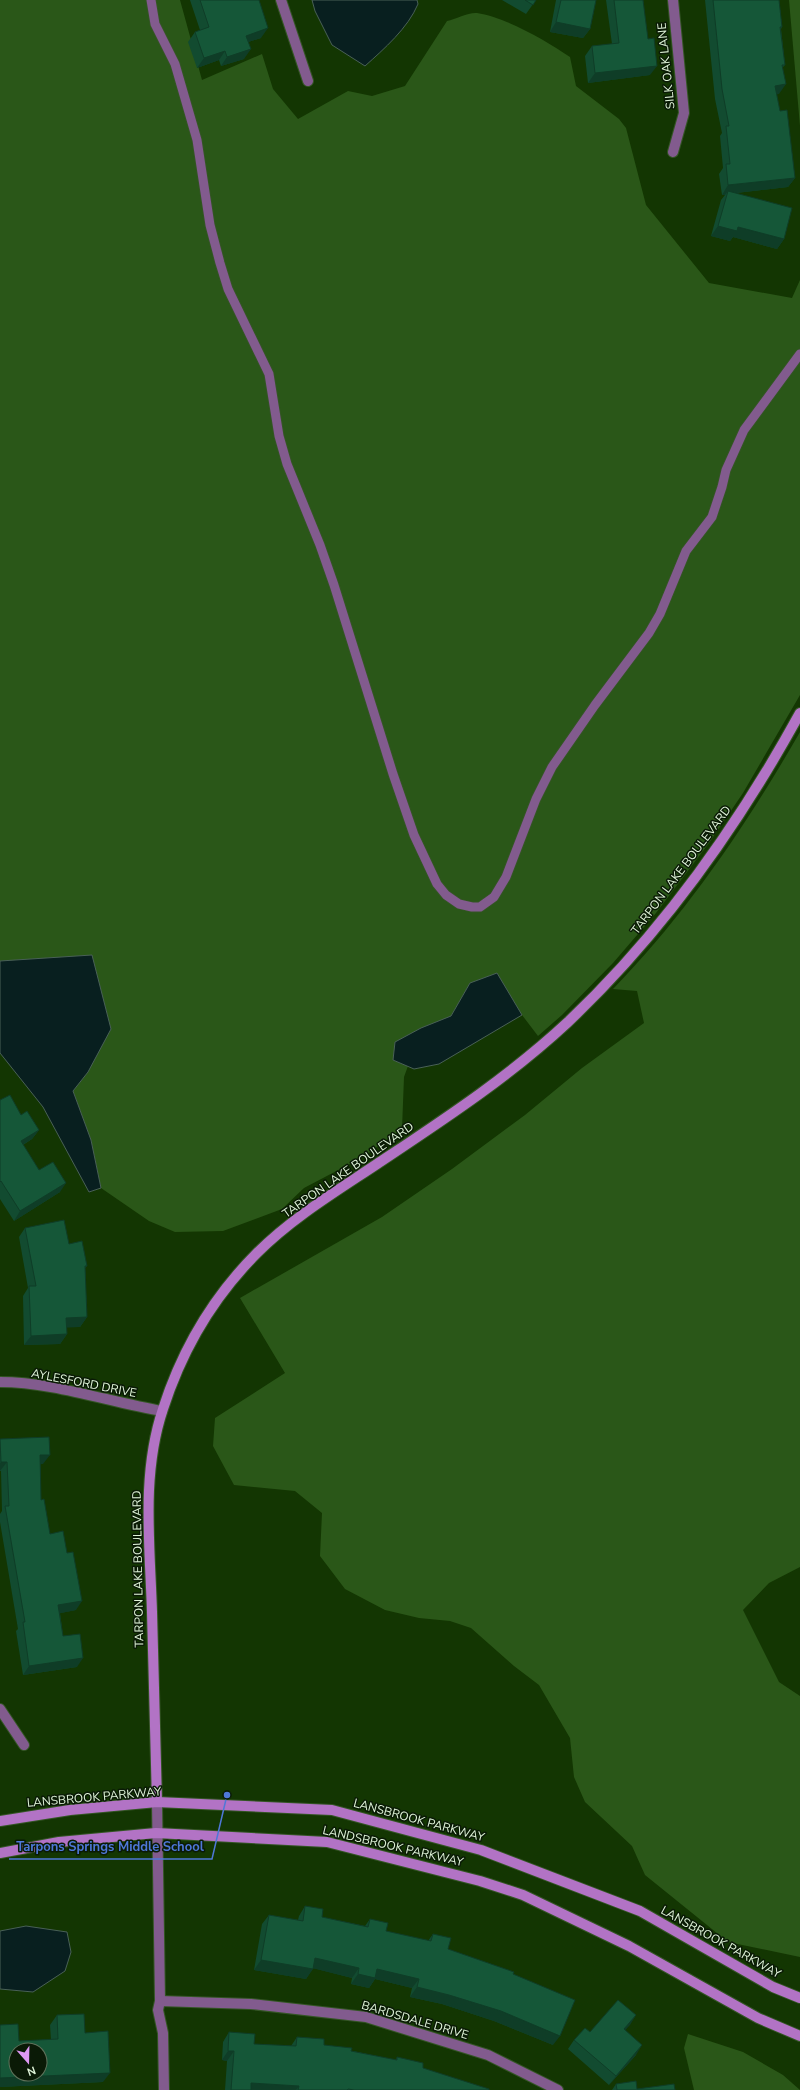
<svg xmlns="http://www.w3.org/2000/svg" width="800" height="2090" font-family="'Nunito Sans',sans-serif">
<rect width="100%" height="100%" fill="#133602"/>
<!-- green -->
<g fill="#2a5718">
<path d="M0,0H180L202,80L262,54L273,89L298,119L348,91L372,96L405,86L447,21C456,19 469,12 477,13C505,17 547,41 570,57L576,86L619,119L626,128L646,205L709,283L792,298L800,280V695L743,793L709,843L656,913L613,963L562,1015L538,1036L522,1015L470,983L451,1016L393,1060L408,1066L404,1077L402,1129L363,1157L304,1188L282,1209L223,1231L175,1232L149,1221L101,1188L91,1140L73,1091L88,1072L19,961H0Z"/>
<path d="M789,0H800V126Z"/>
<path d="M800,732V1567L769,1583L743,1610L779,1682L800,1696V1957L728,1942L645,1875L632,1846L585,1802L574,1777L570,1738L539,1685L514,1666L471,1628L450,1621L419,1618L385,1610L345,1589L320,1556L322,1513L295,1491L234,1485L213,1446L215,1418L285,1373L240,1298L382,1217L452,1169L525,1115L582,1068L644,1023L637,991L613,989C687,913 747,824 800,732Z"/>
<path d="M688,2034L743,2052L783,2075L800,2090H694L684,2048Z"/>
</g>
<!-- water -->
<g fill="#081f1f" stroke="#496057">
<path d="M312,0H417L418,4C408,28 384,49 365,66L332,45L315,11Z"/>
<path d="M92,955L111,1029L88,1072L73,1091L91,1140L101,1188L89,1192L43,1107L0,1053V961Z"/>
<path d="M497,973L522,1015L439,1064L414,1069L393,1060L395,1042L421,1028L451,1016L470,983Z"/>
<path d="M26,1926L67,1932L71,1952L65,1971L33,1992L0,1989V1931Z"/>
</g>
<g fill="none" stroke-linecap="round" stroke-linejoin="round">
<!-- lane casing -->
<g stroke="#345525" stroke-width="11">
<path id="lane" d="M151,0L155,24L175,64L197,140L210,225L220,263L228,289L269,374L279,436L287,464L320,545L334,585L393,774L414,835L437,884L446,895L459,904L472,907H480L494,897L506,877L536,799L552,767L595,705L649,633L660,614L686,551L712,517L722,487L726,470L744,430L800,354"/>
</g>
<!-- street casing -->
<g stroke="#345525" stroke-width="12">
<g id="street">
<path d="M281,0L308,81"/>
<path d="M673,0L684,113L673,152"/>
<path d="M0,1382C53,1382 109,1402 162,1411"/>
<path d="M0,1709L24,1745"/>
<path d="M157,1802L160,2001L158,2010L163,2033L164,2090"/>
<path d="M160,2001L251,2004L366,2017L488,2055L558,2090"/>
</g>
</g>
<!-- secondary casing -->
<g stroke="#345525" stroke-width="12">
<g id="secondary">
<path d="M157,1802C155,1739 154,1675 152,1612C150,1545 141,1474 163,1409C182,1350 213,1297 257,1253C292,1218 335,1192 377,1164C443,1120 509,1077 568,1022C661,934 738,826 800,713"/>
<path d="M0,1821L70,1810L157,1802L332,1810L481,1850L640,1911L773,1987L800,1998"/>
<path d="M0,1853L59,1842L156,1833L327,1842L480,1881L523,1895L629,1946L758,2018L800,2036"/>
</g>
</g>
<!-- lane -->
<use href="#lane" stroke="#825b8e" stroke-width="9"/>
<!-- street -->
<use href="#street" stroke="#825b8e" stroke-width="10"/>
<!-- secondary -->
<use href="#secondary" stroke="#b273c5" stroke-width="10"/>
</g>
<!-- wall -->
<g fill="#124b30">
<path d="M190,0H259L261,38L248,42L244,59L221,66L219,60L197,68L188,42L195,32L200,30Z"/>
<path d="M502,0H536L526,14Z"/>
<path d="M556,0H596L590,29L583,38L550,32Z"/>
<path d="M606,0H643L650,75L588,83L585,56L592,46L612,44Z"/>
<path d="M705,0H779L782,27L781,29L785,65L782,68L779,94H776L780,111L795,178L788,187L736,193L784,239L777,249L733,237L730,241L711,236L721,200L725,195H722L719,174L723,168L720,136L722,133L715,99Z"/>
<path d="M0,1100L21,1115L39,1130L32,1139L23,1145L39,1170L60,1192L14,1221L0,1199Z"/>
<path d="M25,1228L69,1244L87,1266L85,1268L87,1317L80,1327H66L67,1334L60,1344L24,1345L23,1296L28,1288L19,1237Z"/>
<path d="M0,1439L43,1464H40L41,1500L50,1534L76,1610L60,1613L63,1636L77,1667L23,1675L16,1631L18,1629L0,1522V1514L2,1511L1,1471H0Z"/>
<path d="M305,1906L322,1917L365,1926L370,1919L386,1931L428,1941L433,1934L448,1949L513,1974L553,2045L494,2021L442,2004L410,1997L412,1988L375,1979L369,1988L351,1984L352,1978L313,1968L306,1979L254,1970L262,1924L269,1915L298,1920L299,1916Z"/>
<path d="M57,2015L85,2033L103,2082L0,2087V2025L19,2041L51,2040L50,2025Z"/>
<path d="M636,2015L625,2030L636,2055L609,2085L568,2049L574,2040L590,2032Z"/>
<path d="M229,2032L254,2044L291,2046L297,2037L324,2045L396,2060L397,2057L423,2068L489,2090H225L227,2061L222,2060L223,2042Z"/>
<path d="M616,2084L637,2089L675,2090H612Z"/>
</g>
<!-- shaded-wall -->
<g fill="#0f3d27">
<path d="M556,22L590,29L583,38L550,32Z"/>
<path d="M268,28L261,38L239,45L246,36Z"/>
<path d="M251,49L244,59L221,66L227,57Z"/>
<path d="M225,51L219,60L197,68L204,58Z"/>
<path d="M657,66L650,75L588,83L595,73Z"/>
<path d="M786,84L779,94L768,96L775,86Z"/>
<path d="M795,178L788,187L727,194L728,191L725,195H722L728,185Z"/>
<path d="M718,226L738,227L784,239L777,249L733,237L730,241L711,236Z"/>
<path d="M39,1130L32,1139L14,1150L21,1141Z"/>
<path d="M66,1183L60,1192L14,1221L20,1211Z"/>
<path d="M87,1317L80,1327L59,1328L66,1318Z"/>
<path d="M67,1334L60,1344L24,1345L31,1336Z"/>
<path d="M40,1455H50L43,1464L33,1465Z"/>
<path d="M1,1462H7L0,1471V1463Z"/>
<path d="M82,1601L76,1610L52,1615L58,1605Z"/>
<path d="M83,1658L77,1667L23,1675L29,1666Z"/>
<path d="M315,1958L359,1968L352,1978L308,1967Z"/>
<path d="M261,1960L313,1969L306,1979L254,1970Z"/>
<path d="M377,1969L419,1979L412,1988L375,1979L369,1988L351,1984L358,1974Z"/>
<path d="M417,1987L449,1995L501,2011L560,2036L553,2045L494,2021L442,2004L410,1997Z"/>
<path d="M636,2015L630,2025L617,2039L624,2029Z"/>
<path d="M642,2045L636,2055L609,2085L616,2076Z"/>
<path d="M228,2051H234L227,2061L222,2060Z"/>
<path d="M110,2073L103,2082L0,2087V2078Z"/>
<path d="M251,2083L299,2086L296,2090H246Z"/>
</g>
<!-- building -->
<g fill="#155738" stroke="#0f3d27" fill-rule="evenodd">
<path d="M200,0H259L268,28L246,36L251,49L227,57L225,51L204,58L195,32L209,27Z"/>
<path d="M525,0H536L533,5Z"/>
<path d="M561,0H596L590,29L556,22Z"/>
<path d="M614,0H643L648,39L654,38L657,66L595,73L592,46L619,43Z"/>
<path d="M713,0H779L782,27H780L785,65H782L786,84L775,86L780,111L787,110L795,178L728,185L726,164H730L726,126H729L722,89Z"/>
<path d="M728,191L792,208L784,239L738,227L737,231L718,226Z"/>
<path d="M10,1095L21,1115L27,1111L39,1130L21,1141L39,1170L53,1162L66,1183L20,1211L1,1181L0,1182V1100Z"/>
<path d="M64,1220L69,1244L82,1241L87,1266H85L87,1317L66,1318L67,1334L31,1336L29,1286H36L25,1228Z"/>
<path d="M49,1437L50,1455H40L41,1500L44,1499L50,1534L63,1531L67,1553L73,1552L82,1601L58,1605L63,1636L80,1634L83,1658L29,1666L23,1622H25L5,1506H9L7,1462H1L0,1439Z"/>
<path d="M305,1906L323,1909L322,1917L368,1927L370,1919L388,1923L386,1931L431,1941L433,1934L451,1938L448,1949L514,1972L513,1974L575,2000L560,2036L501,2011L449,1995L417,1987L419,1979L377,1969L375,1978L358,1974L359,1968L315,1958L313,1969L261,1960L269,1915L303,1921Z"/>
<path d="M618,2000L636,2015L624,2029L642,2045L616,2076L574,2040L585,2028L590,2032Z"/>
<path d="M84,2014L85,2033L108,2031L110,2073L0,2078V2025L18,2024L19,2041L58,2039L57,2015ZM16,2050H40V2074H16Z"/>
<path d="M229,2032L255,2034L254,2044L296,2046L297,2037L324,2039V2045L352,2048L351,2051L397,2060V2057L423,2063V2068L489,2089V2090H354L348,2089L347,2090H298L299,2086L251,2083V2090H231L234,2051H228Z"/>
<path d="M636,2081L637,2089L674,2084L675,2090H617L616,2084Z"/>
</g>
<g text-anchor="middle" stroke-width="3" stroke-linejoin="round" paint-order="stroke">
<!-- street labels -->
<g font-size="12" fill="#e1f6da" stroke="#0a1a06">
<text transform="translate(666 66) rotate(-96)" y="4">SILK OAK LANE</text>
<text transform="translate(681 870) rotate(-53)" y="4">TARPON LAKE BOULEVARD</text>
<text transform="translate(348 1170) rotate(-35)" y="4">TARPON LAKE BOULEVARD</text>
<text transform="translate(84 1383) rotate(11)" y="4">AYLESFORD DRIVE</text>
<text transform="translate(138 1569) rotate(-91)" y="4">TARPON LAKE BOULEVARD</text>
<text transform="translate(94 1797) rotate(-5)" y="4">LANSBROOK PARKWAY</text>
<text transform="translate(419 1820) rotate(15)" y="4">LANSBROOK PARKWAY</text>
<text transform="translate(393 1846) rotate(13)" y="4">LANDSBROOK PARKWAY</text>
<text transform="translate(721 1942) rotate(29)" y="4">LANSBROOK PARKWAY</text>
<text transform="translate(415 2020) rotate(16)" y="4">BARDSDALE DRIVE</text>
</g>
</g>
<!-- callouts -->
<path fill="none" stroke="#4e78d8" stroke-width="1.5" d="M227 1795L212 1859H9"/>
<circle fill="#4e78d8" stroke="#0a1a06" stroke-width="1.5" cx="227" cy="1795" r="4"/>
<g font-size="13" text-anchor="middle" font-weight="bold" fill="#4e78d8" stroke="#0a1a06" stroke-width="3" stroke-linejoin="round" paint-order="stroke">
<text x="110" y="1851">Tarpons Springs Middle School</text>
</g>
<!-- north arrow -->
<g transform="translate(28 2062) rotate(160)"><circle r="19" fill="#0a1a06" stroke="#60725b"/>
<path d="M0-3L7 15L0 10L-7 15Z" fill="#de98f3"/>
<text y="-6" font-size="11" font-weight="bold" text-anchor="middle" fill="#e1f6da">N</text>
</g>
</svg>
